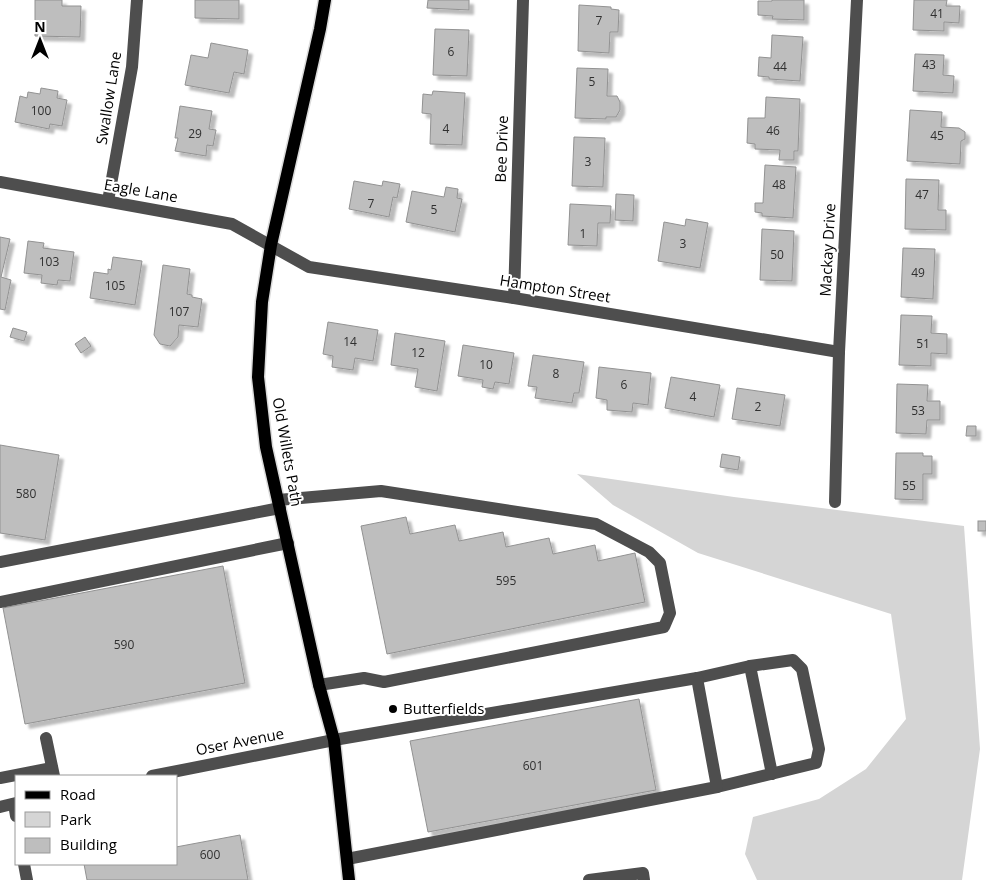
<svg xmlns="http://www.w3.org/2000/svg" width="986" height="880" font-family="'Open Sans',sans-serif">
<defs>
<filter id="shadow"><feDropShadow dx="4.5" dy="4.5" stdDeviation="1" flood-color="#0004"/></filter>
</defs>
<rect width="100%" height="100%" fill="#fff"/>
<!-- green -->
<path fill="#d5d5d5" d="M577,474L734,497L964,526L980,749L962,880H757L745,854L753,817L819,799L866,769L906,719L891,614L698,553L613,505Z"/>
<!-- building -->
<g fill="#bebebe" stroke="#929292" filter="url(#shadow)">
<path d="M35,0H62V6H81L80,37L35,36Z"/>
<path d="M195,0H239V19L195,18Z"/>
<path d="M428,0H469V10L427,8Z"/>
<path d="M772,0H804V20L772,19L773,16L758,15V1H772Z"/>
<path d="M914,0H947L946,6H960L959,23L944,22V31L913,30Z"/>
<path d="M579,5L611,7V9L619,10L618,32H610L609,53L578,51Z"/>
<path d="M435,29L469,30L467,76L433,75Z"/>
<path d="M772,35L803,37L800,81L769,79V77L758,76L759,57L771,58Z"/>
<path d="M211,43L248,50L244,74L234,72L229,93L185,85L191,55L208,58Z"/>
<path d="M915,54L944,55L943,75L954,76L953,93L913,91Z"/>
<path d="M577,68L608,69L607,96H617L620,102V110L616,117H606V119L575,118Z"/>
<path d="M41,88L58,91L57,98L67,100L62,126L50,124L49,129L15,122L20,96L27,98L28,92L40,94Z"/>
<path d="M433,91L465,93L462,145L430,144L431,114L422,113L423,94L432,95Z"/>
<path d="M766,97L800,99L798,151H794V160H779L780,150L755,149V144L747,143L748,118H765Z"/>
<path d="M180,106L212,111L209,129L216,130L213,146L207,145L206,156L175,151L178,138H175Z"/>
<path d="M910,110L942,112L941,127L959,128L965,132V139L961,141L960,164L907,161Z"/>
<path d="M574,137L605,138L603,187L572,186Z"/>
<path d="M765,165L796,167L793,218L762,216V213L755,212V203H763Z"/>
<path d="M906,179L939,180L938,210H946V230L905,229Z"/>
<path d="M354,181L382,186L383,181L400,184L397,198L393,197L389,217L349,209Z"/>
<path d="M446,187L458,189L457,198L462,199L455,232L406,222L412,191L444,197Z"/>
<path d="M616,194L634,195L633,221L615,220Z"/>
<path d="M570,204L611,206L610,223H598L597,246L568,245Z"/>
<path d="M686,219L708,223L700,268L658,261L664,222L685,226Z"/>
<path d="M762,229L794,231L792,281L760,280Z"/>
<path d="M0,237L10,239L1,277L11,280L5,310L0,309Z"/>
<path d="M28,241L44,243L43,248L74,252L70,281L58,280L57,285L41,283L42,275L24,273Z"/>
<path d="M903,248L935,249L933,299L901,297Z"/>
<path d="M113,257L142,261L135,305L90,298L94,272L108,274V269L111,270Z"/>
<path d="M163,265L190,269L187,294L192,295V297L202,299L198,327L179,325L178,337L170,346L160,344L154,335Z"/>
<path d="M901,315L932,316L931,333L947,334V354L931,353V366L899,365Z"/>
<path d="M328,322L378,330L373,361L355,358L353,370L332,367L333,356L323,354Z"/>
<path d="M13,328L27,332L24,341L10,337Z"/>
<path d="M395,333L445,341L437,391L415,387L418,369L391,365Z"/>
<path d="M85,337L91,346L81,353L75,344Z"/>
<path d="M463,345L514,353L509,384L495,382L493,389L482,387L483,380L458,376Z"/>
<path d="M533,355L584,362L579,393H574L572,403L535,398L537,387L528,386Z"/>
<path d="M599,367L651,373L648,405L633,403L632,412L607,410V400L596,398Z"/>
<path d="M671,377L720,385L714,417L665,408Z"/>
<path d="M897,384L928,385L927,401H940V420H927L926,434L896,433Z"/>
<path d="M737,388L785,395L780,426L732,419Z"/>
<path d="M967,426H976V436H966Z"/>
<path d="M0,445L59,455L45,540L0,533Z"/>
<path d="M896,453H923V456H932V474H923V500L895,499Z"/>
<path d="M722,454L740,457L738,470L720,467Z"/>
<path d="M406,517L410,534L455,525L459,541L503,532L506,547L549,538L553,554L595,545L598,561L635,553L645,602L387,654L361,526Z"/>
<rect x="978" y="521" width="8" height="10"/>
<path d="M223,566L245,683L25,724L3,608Z"/>
<path d="M639,699L656,790L428,832L410,741Z"/>
<path d="M240,835L248,880H87L84,864H176V847Z"/>
</g>
<g fill="none" stroke-linecap="round" stroke-linejoin="round">
<!-- major casing -->
<g stroke="#dbdbdb" stroke-width="15">
<path id="major" d="M325,0L320,29L271,245L262,302L258,377L266,447L319,685L334,740L349,880"/>
</g>
<!-- minor -->
<g stroke="#4e4e4e" stroke-width="12">
<path d="M0,182L232,224L309,267L514,298L839,352"/>
<path d="M108,201L132,67L137,0"/>
<path d="M514,298L523,0"/>
<path d="M278,500L381,491L596,524L649,552L660,563L670,613L664,627L384,682L364,678L319,685"/>
<path d="M835,502L839,352L857,0"/>
<path d="M0,562L280,508"/>
<path d="M0,602L288,543"/>
<path d="M750,666L772,774"/>
<path d="M697,678L750,666L793,660L802,669L819,749L816,763L717,787"/>
<path d="M46,738L54,776"/>
<path d="M152,776L334,740L697,678L717,787L347,859"/>
<path d="M0,778L52,768"/>
<path d="M14,804L16,816"/>
<path d="M0,807L16,803"/>
<path d="M24,864L27,880"/>
<path d="M589,880L643,873L644,880"/>
</g>
<!-- major -->
<use href="#major" stroke="#000" stroke-width="12"/>
</g>
<!-- markers -->
<circle fill="#000" stroke="#fff" stroke-width="2" cx="393" cy="709" r="5"/>
<g text-anchor="middle" stroke-width="4" stroke-linejoin="round" paint-order="stroke">
<!-- number labels -->
<g font-size="12" fill="#303030">
<text x="937" y="18">41</text>
<text x="599" y="25">7</text>
<text x="451" y="56">6</text>
<text x="929" y="69">43</text>
<text x="780" y="71">44</text>
<text x="592" y="86">5</text>
<text x="41" y="115">100</text>
<text x="446" y="133">4</text>
<text x="773" y="135">46</text>
<text x="195" y="138">29</text>
<text x="937" y="140">45</text>
<text x="588" y="166">3</text>
<text x="779" y="189">48</text>
<text x="922" y="199">47</text>
<text x="371" y="208">7</text>
<text x="434" y="214">5</text>
<text x="583" y="238">1</text>
<text x="683" y="248">3</text>
<text x="777" y="259">50</text>
<text x="49" y="266">103</text>
<text x="918" y="277">49</text>
<text x="115" y="290">105</text>
<text x="179" y="316">107</text>
<text x="350" y="346">14</text>
<text x="923" y="348">51</text>
<text x="418" y="357">12</text>
<text x="486" y="369">10</text>
<text x="556" y="378">8</text>
<text x="624" y="389">6</text>
<text x="693" y="401">4</text>
<text x="758" y="411">2</text>
<text x="918" y="415">53</text>
<text x="909" y="490">55</text>
<text x="26" y="498">580</text>
<text x="506" y="585">595</text>
<text x="124" y="649">590</text>
<text x="533" y="770">601</text>
<text x="210" y="859">600</text>
</g>
<!-- street labels -->
<g font-size="15" fill="#000" stroke="#fff">
<text transform="translate(109 98) rotate(-81)" y="5">Swallow Lane</text>
<text transform="translate(502 149) rotate(-88)" y="5">Bee Drive</text>
<text transform="translate(141 191) rotate(10)" y="5">Eagle Lane</text>
<text transform="translate(828 250) rotate(-87)" y="5">Mackay Drive</text>
<text transform="translate(555 289) rotate(9)" y="5">Hampton Street</text>
<text transform="translate(287 452) rotate(80)" y="5">Old Willets Path</text>
<text transform="translate(240 742) rotate(-11)" y="5">Oser Avenue</text>
</g>
<!-- poi labels -->
<g font-size="15" fill="#000" stroke="#fff" text-anchor="start">
<text x="403" y="714">Butterfields</text>
</g>
</g>
<!-- legend -->
<rect x="15" y="775" width="162" height="90" fill="#ffffff" stroke="#999999"/>
<rect x="25" y="791" width="25" height="8" fill="#000000" stroke="#999999"/>
<text x="60" y="800" font-size="15" fill="#000000">Road</text>
<rect x="25" y="812" width="25" height="15" fill="#d5d5d5" stroke="#999999"/>
<text x="60" y="825" font-size="15" fill="#000000">Park</text>
<rect x="25" y="838" width="25" height="15" fill="#bebebe" stroke="#999999"/>
<text x="60" y="850" font-size="15" fill="#000000">Building</text>
<!-- north arrow -->
<g transform="translate(40 40)" stroke="#ffffff" stroke-width="4" paint-order="stroke">
<path d="M0-4L9 19L0 12L-9 19Z" fill="#000000"/>
<text y="-8" font-size="14" font-weight="bold" text-anchor="middle" fill="#000000">N</text>
</g>
</svg>
